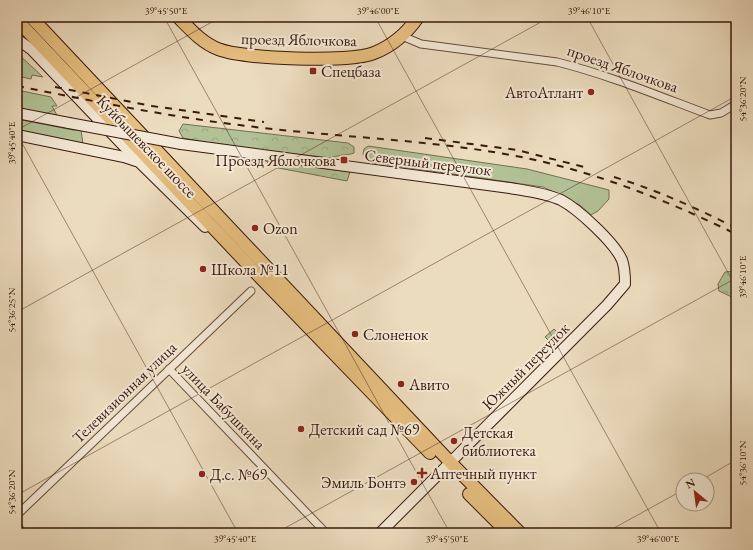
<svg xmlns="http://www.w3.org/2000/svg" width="753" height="550" font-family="'EB Garamond',serif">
<defs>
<pattern id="forest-crowns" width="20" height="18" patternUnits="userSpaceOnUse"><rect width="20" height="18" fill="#b2c296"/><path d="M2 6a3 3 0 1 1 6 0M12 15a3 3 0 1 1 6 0" fill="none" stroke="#9aa680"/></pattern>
</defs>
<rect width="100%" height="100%" fill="#ecdcbe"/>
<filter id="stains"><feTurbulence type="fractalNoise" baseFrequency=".005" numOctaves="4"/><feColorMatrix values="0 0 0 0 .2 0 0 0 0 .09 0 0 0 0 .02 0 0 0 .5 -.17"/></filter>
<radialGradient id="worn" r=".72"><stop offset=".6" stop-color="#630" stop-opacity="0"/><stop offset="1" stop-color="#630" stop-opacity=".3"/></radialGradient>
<!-- green -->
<g fill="#b2c296" stroke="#766e52">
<path d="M17,53L43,77L32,75L31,79L17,76Z"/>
<path d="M17,90L51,97L57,106H52L58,117L17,109Z"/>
<path d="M17,119L73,130H81L83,144L17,131Z"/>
<path d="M368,146L527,169L609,190V199L598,211L591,215L580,205L543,187L368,162L363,154L364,149Z"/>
<path d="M554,329L562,337L553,345L545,337Z"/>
</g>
<!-- forest -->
<g fill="url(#forest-crowns)" stroke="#766e52">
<path d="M183,124L348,143L354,147V153C346,156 340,154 332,158L231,147L183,138L179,131Z"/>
<path d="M269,161L350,172L347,181L268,166L267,163Z"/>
<path d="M736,271V299L719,291L718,284L725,272Z"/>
</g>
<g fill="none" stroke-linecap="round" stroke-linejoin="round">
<!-- street casing -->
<g stroke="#664a3a" stroke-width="9">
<g id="street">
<path d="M402,36L421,44L557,62C609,75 659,96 710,115L721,113L736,104"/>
<path d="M169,369L326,533"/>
<path d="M17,515L251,291"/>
</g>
</g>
<!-- secondary casing -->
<g stroke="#3a190e" stroke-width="12">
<g id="secondary">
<path d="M17,39L32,50L139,162L205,227"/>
<path d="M17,113L69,123"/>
<path d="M17,135L124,157L136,161"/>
<path d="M181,144L510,188C527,191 545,193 561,200C578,209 614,242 622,260C625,268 625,276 625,284L607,305L380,533"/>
<path d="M17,529L20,533"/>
</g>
</g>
<!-- primary casing -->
<g stroke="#3a190e" stroke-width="14">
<g id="primary">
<path d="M31,17L451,463L520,533"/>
<path d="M178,17C190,29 202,43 218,49C243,59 350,63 374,53C392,46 407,33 418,17"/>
<path d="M17,20L256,273L430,453"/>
<path d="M469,494L508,533"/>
</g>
</g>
<!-- street -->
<use href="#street" stroke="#f3e8d5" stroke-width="7"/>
<!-- secondary -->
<use href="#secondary" stroke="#f3e8d5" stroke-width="10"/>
<!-- primary -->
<use href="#primary" stroke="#e6be7f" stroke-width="12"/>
<!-- rail -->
<g stroke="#3a190e" stroke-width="2" stroke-dasharray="7 7" stroke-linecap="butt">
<path d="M17,86C93,101 170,117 247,126C333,137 420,139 505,154C586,168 662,198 736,234"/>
<path d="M55,87L152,106L264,122"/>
<path d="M425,138L517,150L584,167"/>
<path d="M614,177C657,190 696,208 736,228"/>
</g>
<!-- secondary-bridge casing -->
<g stroke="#3a190e" stroke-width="12" stroke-linecap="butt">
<path id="secondary-bridge" d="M69,123L181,144"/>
</g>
<!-- secondary-bridge -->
<use href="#secondary-bridge" stroke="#f3e8d5" stroke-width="10"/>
</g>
<!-- ticks -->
<path fill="none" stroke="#3a190e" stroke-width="1" stroke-opacity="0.45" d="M164,17L450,533M375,17L661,533M587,17L736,287M17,130L221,17M17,134L238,533M17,312L550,17M701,480L736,460M17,495L736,96M17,516L27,533M276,533L736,278M605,533L683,490"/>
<!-- markers -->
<g fill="#8f2418" stroke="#f3e8d5" stroke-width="1.5">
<rect x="309" y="67" width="8" height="8" rx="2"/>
<circle cx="591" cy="92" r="4"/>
<rect x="340" y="156" width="8" height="8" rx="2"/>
<circle cx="255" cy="228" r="4"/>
<circle cx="203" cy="269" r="4"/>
<circle cx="355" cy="334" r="4"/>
<circle cx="401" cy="384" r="4"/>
<circle cx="301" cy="429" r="4"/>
<circle cx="454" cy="441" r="4"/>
<path d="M420 467h4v4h4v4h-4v4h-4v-4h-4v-4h4z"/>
<circle cx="202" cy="474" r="4"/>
<circle cx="414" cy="482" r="4"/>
</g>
<g text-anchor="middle" stroke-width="4" stroke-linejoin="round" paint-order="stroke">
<!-- street labels -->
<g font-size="16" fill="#3a190e" stroke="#f3e8d5">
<text transform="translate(299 39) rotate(1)" y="6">проезд Яблочкова</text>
<text transform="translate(623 68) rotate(19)" y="6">проезд Яблочкова</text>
<text transform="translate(147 146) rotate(46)" y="6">Куйбышевское шоссе</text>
<text transform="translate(428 162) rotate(7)" y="6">Северный переулок</text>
<text transform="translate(525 366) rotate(-45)" y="6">Южный переулок</text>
<text transform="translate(124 392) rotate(-44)" y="6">Телевизионная улица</text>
<text transform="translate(224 406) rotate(46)" y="6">улица Бабушкина</text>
</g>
<!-- poi labels -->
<g font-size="16" fill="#3a190e" stroke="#f3e8d5" text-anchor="start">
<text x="321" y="77">Спецбаза</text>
<text x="583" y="98" text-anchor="end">АвтоАтлант</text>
<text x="336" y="166" text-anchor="end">Проезд Яблочкова</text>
<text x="263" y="234">Ozon</text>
<text x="211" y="275">Школа №11</text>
<text x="363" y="340">Слоненок</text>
<text x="409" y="390">Авито</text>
<text x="309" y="435">Детский сад №69</text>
<text x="462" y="438">Детская<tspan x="462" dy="18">библиотека</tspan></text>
<text x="430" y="479">Аптечный пункт</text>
<text x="210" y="480">Д.с. №69</text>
<text x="406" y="488" text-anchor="end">Эмиль Бонтэ</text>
</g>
</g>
<!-- margin -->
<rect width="753" height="550" fill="none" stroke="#ecdcbe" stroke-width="44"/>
<!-- north arrow -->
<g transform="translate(695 492) rotate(331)"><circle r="19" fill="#f3e8d5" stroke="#a99585"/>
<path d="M0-3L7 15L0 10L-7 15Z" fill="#8f2418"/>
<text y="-6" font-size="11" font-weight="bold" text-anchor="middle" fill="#3a190e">N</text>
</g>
<rect x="22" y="22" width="709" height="506" fill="none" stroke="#3a190e" stroke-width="1.5"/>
<g font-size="10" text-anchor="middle" fill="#3a190e">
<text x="166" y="14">39°45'50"E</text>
<text x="378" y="14">39°46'00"E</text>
<text x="589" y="14">39°46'10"E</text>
<text transform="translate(742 99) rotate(-90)" y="4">54°36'20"N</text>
<text transform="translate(11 143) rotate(-90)" y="4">39°45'40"E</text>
<text transform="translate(742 277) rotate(-90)" y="4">39°46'10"E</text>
<text transform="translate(11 310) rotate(-90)" y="4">54°36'25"N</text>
<text transform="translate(742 463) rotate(-90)" y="4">54°36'10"N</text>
<text transform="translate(11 492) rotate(-90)" y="4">54°36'20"N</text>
<text x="235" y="542">39°45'40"E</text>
<text x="447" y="542">39°45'50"E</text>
<text x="658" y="542">39°46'00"E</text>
</g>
<rect width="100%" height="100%" filter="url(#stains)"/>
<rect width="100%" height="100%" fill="url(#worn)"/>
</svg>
